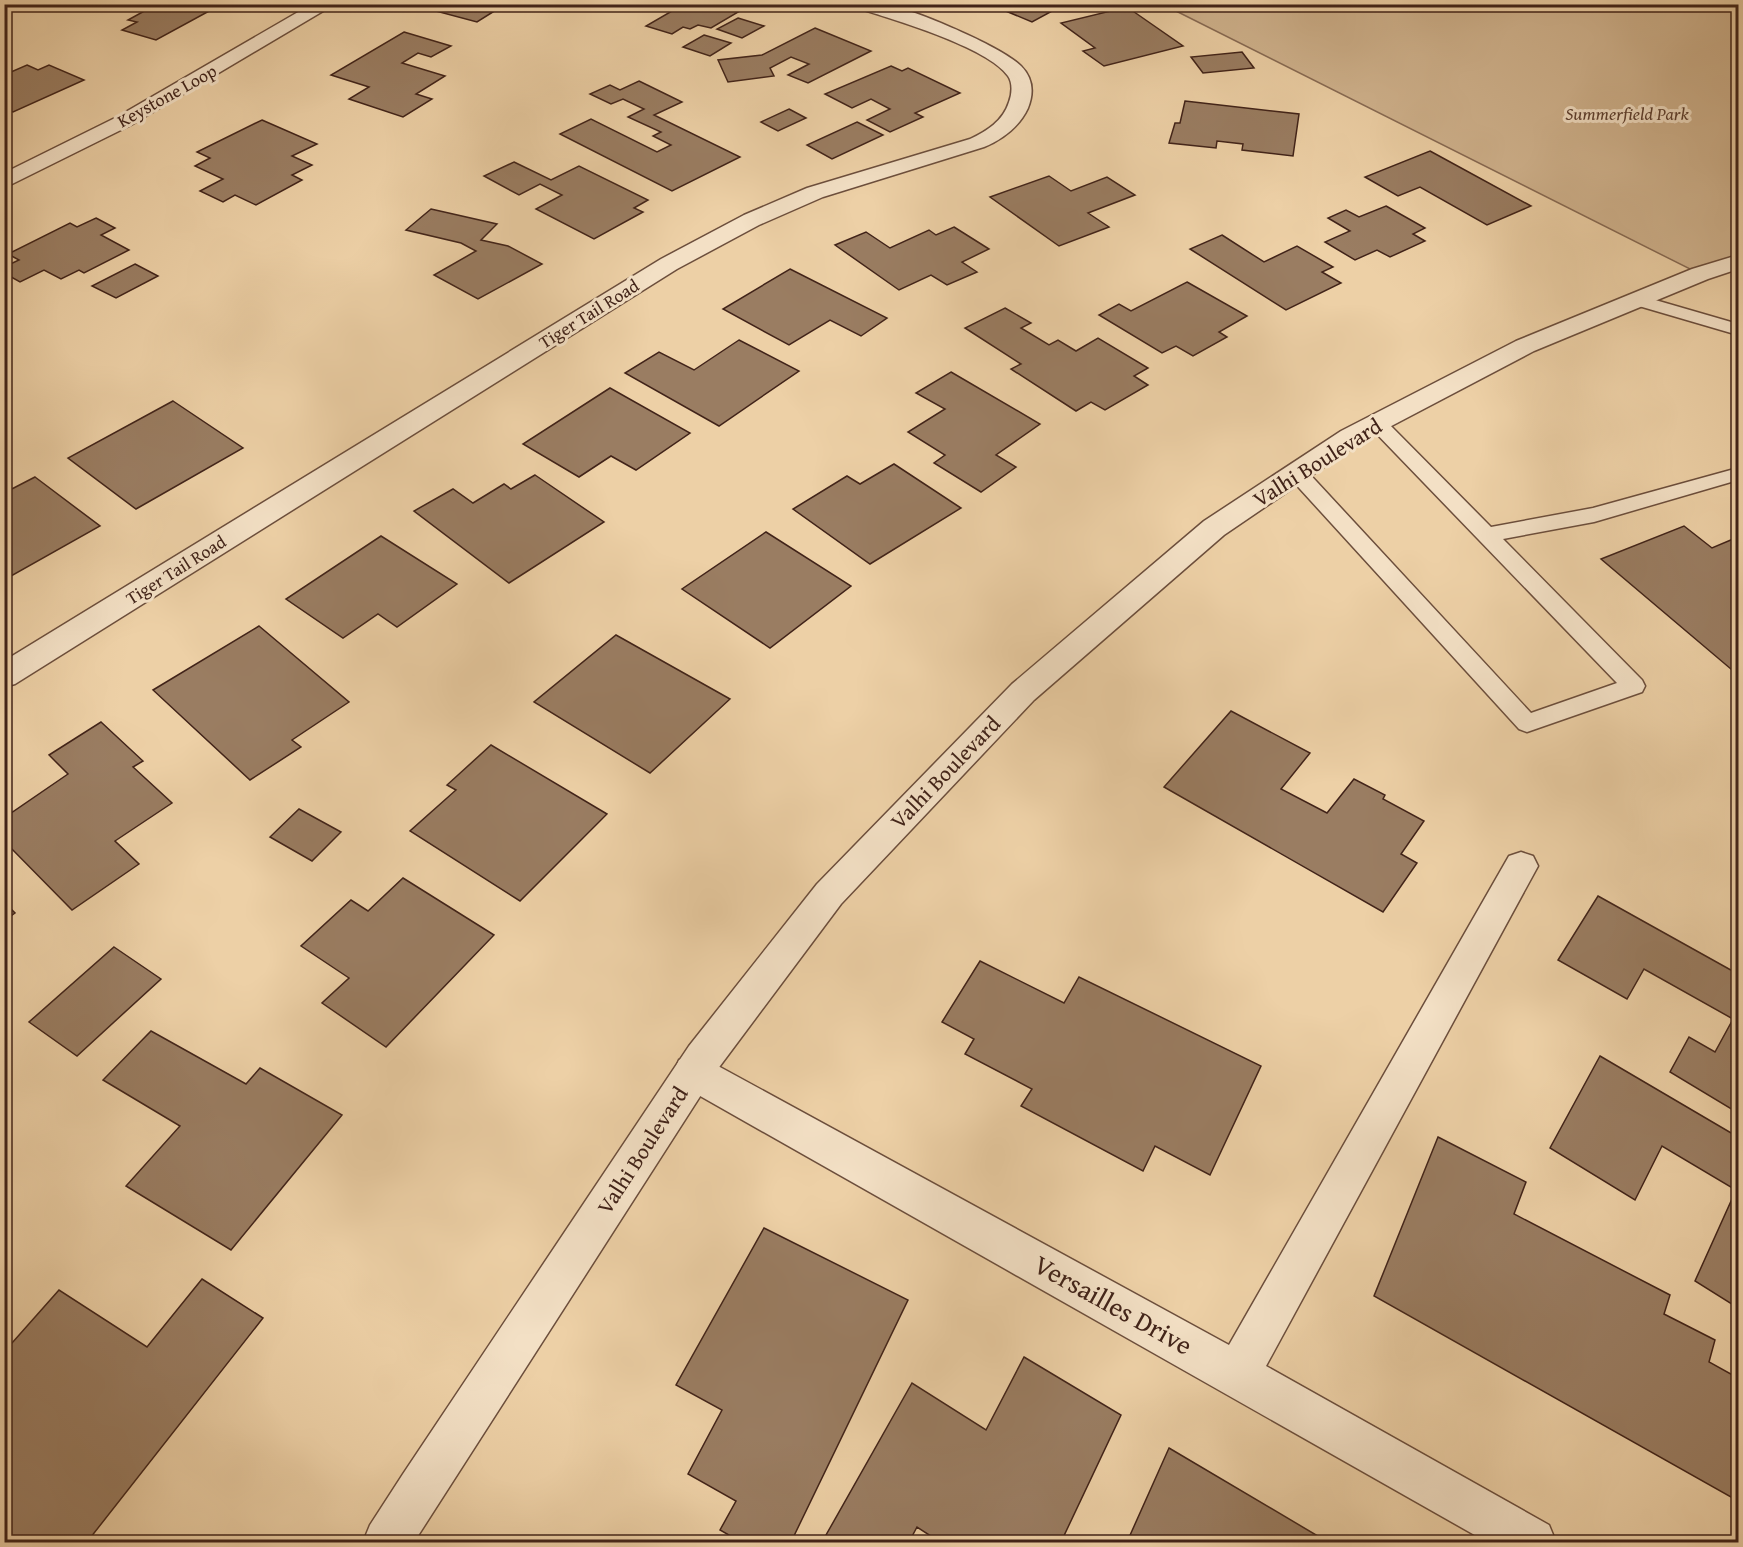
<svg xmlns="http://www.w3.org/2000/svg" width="1743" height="1547" font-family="'Gentium Book Plus',serif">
<rect width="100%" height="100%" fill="#edd0a6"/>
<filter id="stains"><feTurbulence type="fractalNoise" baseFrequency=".00333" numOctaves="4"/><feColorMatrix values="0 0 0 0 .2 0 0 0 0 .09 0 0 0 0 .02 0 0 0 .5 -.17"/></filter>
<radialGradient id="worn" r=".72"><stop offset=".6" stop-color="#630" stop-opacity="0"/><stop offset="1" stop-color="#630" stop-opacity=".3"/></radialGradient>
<!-- green -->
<path fill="#d0b38e" stroke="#886b54" stroke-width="1.5" d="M1164,5H1738V260L1696,272Z"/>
<!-- building -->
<g fill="#9a7d62" stroke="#412319" stroke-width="1.5">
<path d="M157,4H222L156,40L122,30L137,22L128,20Z"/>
<path d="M441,4H498L491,9L496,10L477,22L432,10Z"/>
<path d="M684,4H733L745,8L711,28L698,25L690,29L683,27L672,34L646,26Z"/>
<path d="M989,4H1065L1032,22Z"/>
<path d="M1127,7L1183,46L1104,66L1083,51L1095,48L1061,23Z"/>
<path d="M738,18L764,26L742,38L717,29Z"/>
<path d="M815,28L871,51L808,83L788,75L809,64L791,57L770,68L774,76L728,82L718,60L762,55Z"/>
<path d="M404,32L451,46L431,57L418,53L402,63L445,76L416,94L432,99L403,117L349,99L369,87L331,75Z"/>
<path d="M704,35L731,43L710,56L683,47Z"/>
<path d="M1242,52L1254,68L1203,73L1191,57Z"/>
<path d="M27,65L38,70L49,65L84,80L13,112L4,109V75Z"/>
<path d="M891,66L902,71L908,68L960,93L915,113L923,117L890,132L867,120L890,109L871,99L852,108L825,94Z"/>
<path d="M639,81L682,102L654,115L740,157L672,191L560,134L591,119L657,152L671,145L653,136L661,132L628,117L644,109L623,99L611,104L590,94L610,85L620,90Z"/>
<path d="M1185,101L1299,114L1293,156L1242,150L1243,144L1217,141L1216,148L1169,143L1175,123H1180Z"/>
<path d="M789,109L806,118L778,131L761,122Z"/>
<path d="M262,120L317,144L292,156L312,165L292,175L302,180L256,205L235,195L223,202L200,191L223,179L195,166L210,158L197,152Z"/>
<path d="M857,122L883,135L832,159L807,145Z"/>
<path d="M1430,151L1531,206L1487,225L1420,187L1398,196L1365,177Z"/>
<path d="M514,162L551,180L579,166L648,200L634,208L643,212L594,239L536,209L562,195L540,184L519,195L484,176Z"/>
<path d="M1049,176L1071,191L1107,177L1135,195L1088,213L1109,227L1059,246L990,197Z"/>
<path d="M1386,206L1425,228L1413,234L1425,241L1390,257L1377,250L1355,260L1325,242L1350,231L1328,218L1346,210L1359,217Z"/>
<path d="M431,209L497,224L481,240L508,246L542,264L478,299L434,275L476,251L461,243L406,230Z"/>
<path d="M96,218L115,228L101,235L129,250L84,273L79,270L61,279L44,270L20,282L4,273V267L19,260L8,254L70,223L77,227Z"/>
<path d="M954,227L989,249L962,262L977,272L947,285L931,275L899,290L835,245L866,232L890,248L929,230L936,235Z"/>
<path d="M1222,235L1264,262L1297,246L1333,267L1322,272L1341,283L1286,310L1190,249Z"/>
<path d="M135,264L158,276L116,298L92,286Z"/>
<path d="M790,269L887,318L861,336L830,320L789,345L723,309Z"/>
<path d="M1187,282L1247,316L1219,332L1227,337L1193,356L1176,346L1162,353L1099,315L1119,304L1131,311Z"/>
<path d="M1005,308L1031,323L1021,328L1049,345L1058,340L1076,351L1098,338L1148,368L1134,376L1148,385L1105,410L1091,402L1076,411L1011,369L1021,364L965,328Z"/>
<path d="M739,340L799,371L719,426L625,373L659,352L694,370Z"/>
<path d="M951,372L1040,424L996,455L1016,467L981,492L934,463L945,455L908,432L945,409L916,393Z"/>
<path d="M610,388L690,433L636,470L611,456L579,477L523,444Z"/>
<path d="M173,401L243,448L136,509L68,458Z"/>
<path d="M894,464L961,508L870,564L793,509L847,476L860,484Z"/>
<path d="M535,475L604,522L509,583L414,511L453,489L473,503L504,484L511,489Z"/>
<path d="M35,477L100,526L4,580V493Z"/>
<path d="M1684,526L1712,548L1738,537V675L1601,559Z"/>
<path d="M766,532L851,586L770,648L682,589Z"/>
<path d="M381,536L457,584L397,627L378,614L343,638L286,599Z"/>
<path d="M259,626L349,702L292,740L301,747L250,780L153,690Z"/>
<path d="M616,635L730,699L650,773L534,702Z"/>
<path d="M1231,711L1310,753L1281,789L1327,813L1354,779L1385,795L1383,799L1424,821L1401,854L1417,863L1383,912L1164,787Z"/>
<path d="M101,722L143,761L133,767L172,803L115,841L139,864L72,910L4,841V818L68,774L49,755Z"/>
<path d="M491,745L607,814L520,901L410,831L456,790L447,785Z"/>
<path d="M299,809L341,832L312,861L270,837Z"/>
<path d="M403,878L494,935L386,1047L322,1003L349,978L301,946L351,900L368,911Z"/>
<path d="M1598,896L1738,974V1113L1670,1072L1689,1037L1715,1052L1733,1019L1644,969L1627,999L1558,960Z"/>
<path d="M4,902L15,913L4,921Z"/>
<path d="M114,947L161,979L77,1056L29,1022Z"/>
<path d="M980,961L1064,1003L1079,977L1261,1066L1210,1175L1155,1146L1143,1171L1021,1106L1032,1089L965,1054L974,1039L942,1022Z"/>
<path d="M151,1031L246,1084L260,1068L342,1115L231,1250L126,1186L180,1126L103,1080Z"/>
<path d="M1600,1056L1738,1137V1308L1695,1281L1736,1190L1662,1146L1635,1200L1550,1148Z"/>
<path d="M1438,1137L1526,1182L1514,1214L1670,1295L1664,1314L1715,1340L1709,1362L1738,1378V1501L1374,1296Z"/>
<path d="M764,1228L908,1300L791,1542H741L720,1530L736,1501L688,1474L722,1410L676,1385Z"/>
<path d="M202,1279L263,1318L87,1542H4V1352L59,1290L147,1347Z"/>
<path d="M1024,1357L1121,1415L1061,1542H940L917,1527L909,1542H837L826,1535L912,1383L986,1430Z"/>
<path d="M1169,1448L1328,1542H1127Z"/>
</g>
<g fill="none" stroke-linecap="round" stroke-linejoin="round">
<!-- service casing -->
<g stroke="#6c4e3c" stroke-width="3">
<g id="service">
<path d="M1638,295L1738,324V335L1632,304L1629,300Z"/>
<path d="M1377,417L1384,419L1491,527L1593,508L1738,468V480L1594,522L1503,539L1642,680L1645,686L1642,692L1527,732L1519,729L1290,478L1287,473L1290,468H1304L1531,713L1617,683L1370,427L1367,423Z"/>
</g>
</g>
<!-- minor casing -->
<g stroke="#6c4e3c" stroke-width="3">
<g id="minor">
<path d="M312,4H335L131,125L4,188V173L117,117Z"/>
<path d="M855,4C864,4 874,3 883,4C911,8 1001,46 1021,66C1033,78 1034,93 1028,108C1019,127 1003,139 984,147L823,197L759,225L677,269L15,684L4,687V661L661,259L744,215L807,188L970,139C987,131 1003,121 1009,102C1012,94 1013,83 1008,76C988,47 892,19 857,8Z"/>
<path d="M1521,852L1533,856L1538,866L1266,1366L1549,1525L1556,1542H1487L679,1084L674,1072L679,1060L693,1054L707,1060L1229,1345L1509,856Z"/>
</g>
</g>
<!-- tertiary casing -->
<g stroke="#6c4e3c" stroke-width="3">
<path id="tertiary" d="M1738,255V269L1708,279L1534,351L1359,443L1224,535L1034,700L841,904L717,1070L414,1542H363L370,1525L403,1474L689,1046L817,884L1012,684L1204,521L1341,431L1516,341L1692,269Z"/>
</g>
<!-- service -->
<use href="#service" fill="#f3e0c5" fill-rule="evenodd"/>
<!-- minor -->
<use href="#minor" fill="#f3e0c5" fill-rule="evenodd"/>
<!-- tertiary -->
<use href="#tertiary" fill="#f3e0c5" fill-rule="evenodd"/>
</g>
<g text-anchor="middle" stroke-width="6" stroke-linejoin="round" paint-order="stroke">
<!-- far-street labels -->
<g font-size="18" fill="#412319" stroke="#f3e0c5">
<text transform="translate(167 96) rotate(-29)" y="6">Keystone Loop</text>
<text transform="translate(589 314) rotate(-32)" y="6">Tiger Tail Road</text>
<text transform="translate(176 570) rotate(-32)" y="6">Tiger Tail Road</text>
</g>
<!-- far-park labels -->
<g font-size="18" font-style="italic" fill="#5e4030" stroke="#f3e0c5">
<text x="1627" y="120">Summerfield Park</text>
</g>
<!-- street labels -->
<g font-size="22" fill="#412319" stroke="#f3e0c5">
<text transform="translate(1317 462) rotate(-32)" y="8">Valhi Boulevard</text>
<text transform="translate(945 772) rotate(-46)" y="8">Valhi Boulevard</text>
<text transform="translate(642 1150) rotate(-57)" y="8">Valhi Boulevard</text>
</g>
<!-- near-street labels -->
<g font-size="27" fill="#412319" stroke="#f3e0c5">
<text transform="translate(1113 1305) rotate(29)" y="9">Versailles Drive</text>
</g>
</g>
<!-- margin -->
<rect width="1743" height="1547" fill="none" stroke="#edd0a6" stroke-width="24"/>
<rect x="6" y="6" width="1731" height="1535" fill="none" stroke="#412319" stroke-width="3"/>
<rect x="12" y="12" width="1719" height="1523" fill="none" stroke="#412319" stroke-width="1.5"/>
<rect width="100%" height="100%" filter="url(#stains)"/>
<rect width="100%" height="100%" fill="url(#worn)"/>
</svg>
